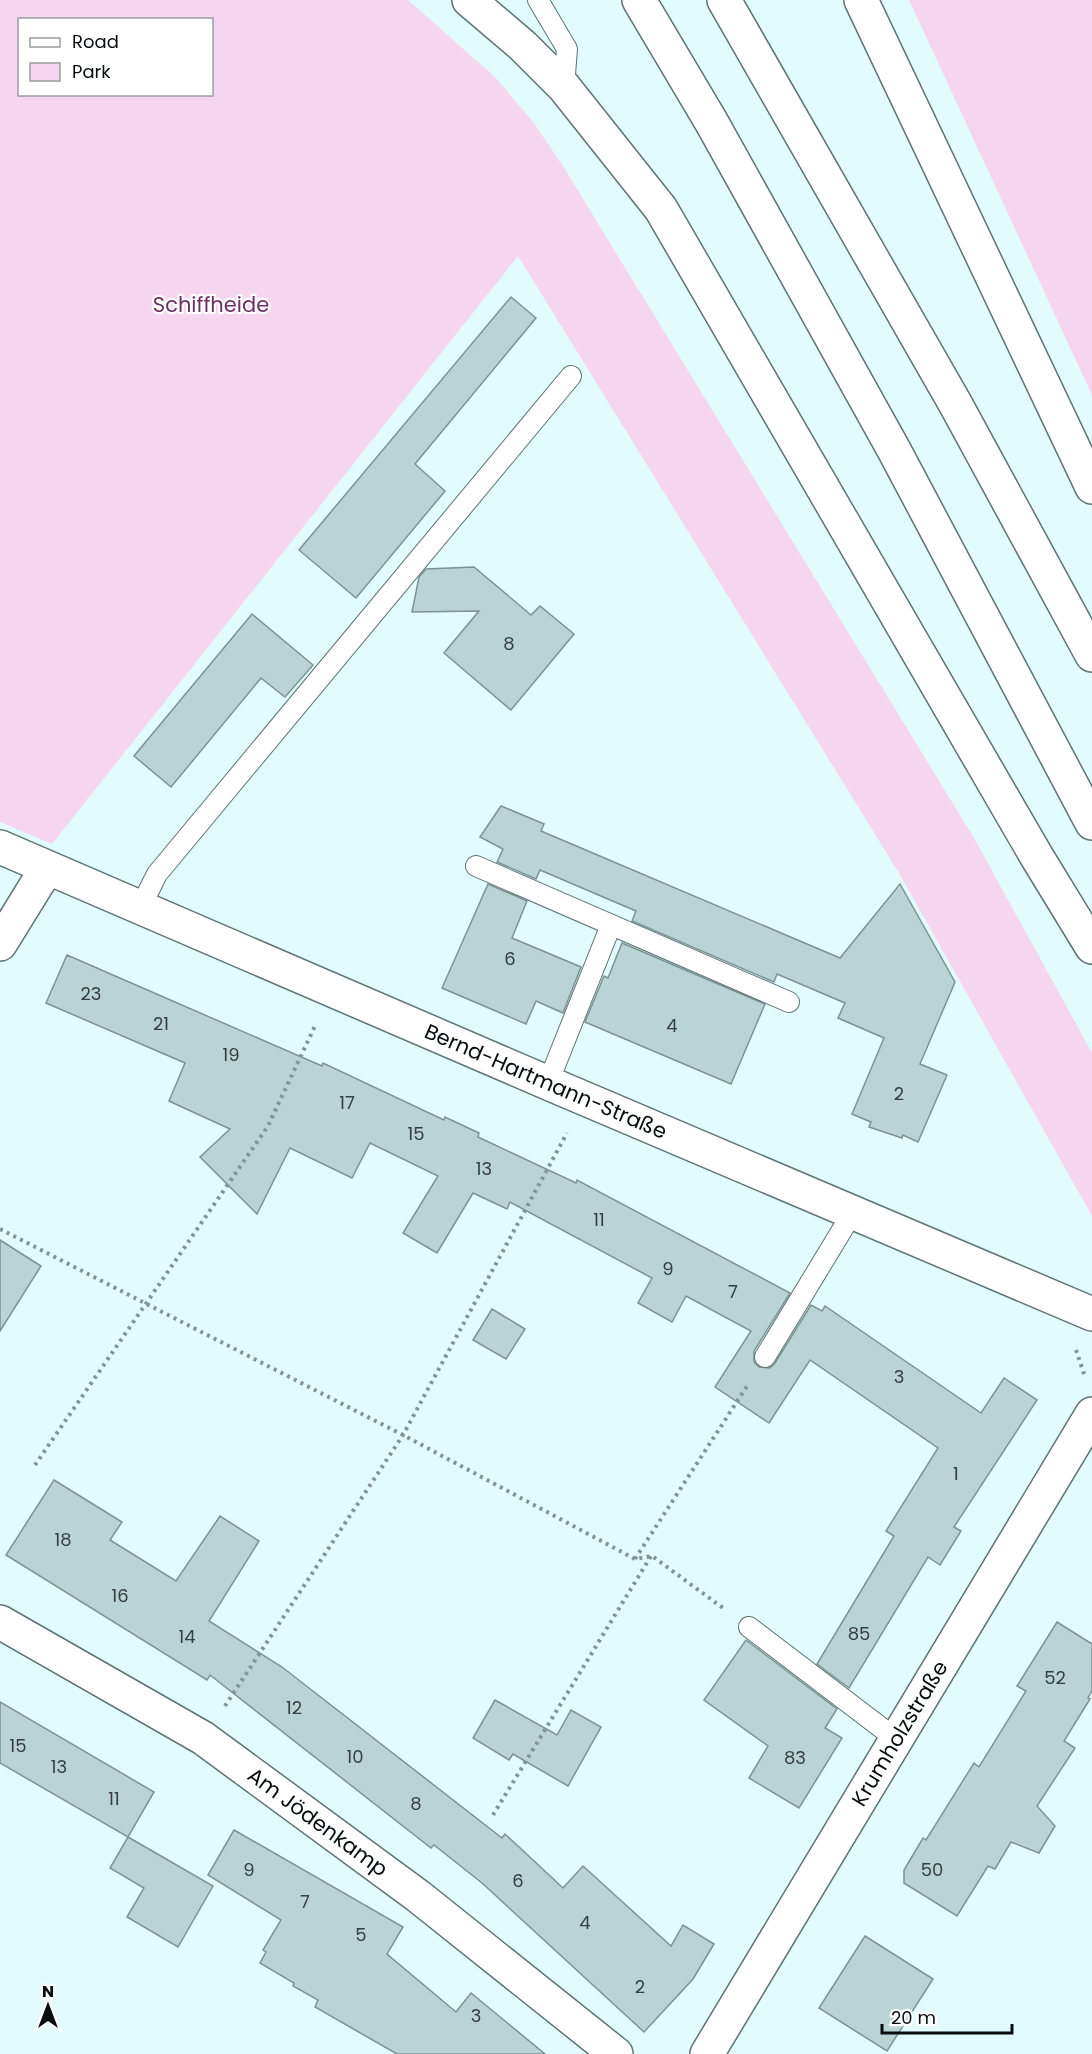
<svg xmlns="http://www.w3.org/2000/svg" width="1092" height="2054" font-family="Poppins,sans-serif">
<rect width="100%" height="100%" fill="#e2fbfc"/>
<!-- green -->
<g fill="#f6d5f1" fill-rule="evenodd">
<path d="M0,0H408L495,77L533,122L561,163L974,838L1092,1053V1216L899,873L518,256L52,844L0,822ZM20,20H212V94H20Z"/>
<path d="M909,0H1092V395Z"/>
</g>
<!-- building -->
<g fill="#bad3d4" stroke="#7c9394" stroke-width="1.5">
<path d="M511,297L536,318L415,464L445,491L356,598L299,550Z"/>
<path d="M474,567L531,615L540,606L574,634L511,710L444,653L479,611L412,612L419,577L426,569Z"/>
<path d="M252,614L313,665L285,697L261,678L171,787L134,756Z"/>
<path d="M501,806L544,824L541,831L840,958L900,884L955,982L920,1064L947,1075L918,1142L903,1135L902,1138L869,1127L871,1122L852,1114L884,1038L838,1018L845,1003L777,974L774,982L632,921L636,911L540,870L536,879L497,862L503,849L480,837Z"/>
<path d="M488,884L527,901L512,938L581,967L563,1013L536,1001L526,1024L442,988Z"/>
<path d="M622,943L765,1004L731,1084L585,1022L604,976L608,978Z"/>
<path d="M67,955L322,1066L323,1063L444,1120L445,1117L479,1133L478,1137L576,1183L577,1180L790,1293L754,1351V1362L759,1367L770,1368L775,1363L811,1305L822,1311L825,1306L981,1413L1004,1378L1037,1400L954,1527L961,1531L940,1565L928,1557L849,1688L817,1664L894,1536L886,1531L938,1448L810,1360L769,1423L715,1387L751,1331L686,1296L672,1322L638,1303L652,1278L510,1202L507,1209L473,1193L437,1253L403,1233L438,1176L370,1143L352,1178L290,1148L257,1214L200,1157L230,1129L169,1101L185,1063L46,1003Z"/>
<path d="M0,1240L41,1266L0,1331Z"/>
<path d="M492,1309L525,1329L506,1359L473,1340Z"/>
<path d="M54,1480L122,1522L110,1540L176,1581L220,1516L259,1541L209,1621L282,1667L502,1838L505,1834L563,1888L583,1866L671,1946L683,1925L714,1944L693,1979L644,2032L482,1883L434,1845L431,1848L210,1675L207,1680L6,1555Z"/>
<path d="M1057,1622L1092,1644V1691L1088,1698L1090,1699L1064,1741L1075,1748L1037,1806L1055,1826L1039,1853L1011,1842L995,1869L988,1866L957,1916L904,1883V1870L923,1838L926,1840L974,1763L979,1767L1026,1691L1017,1686Z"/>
<path d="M746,1640L837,1709L825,1728L842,1738L799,1808L749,1778L768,1746L704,1700Z"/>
<path d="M495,1700L557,1735L571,1710L601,1727L568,1786L513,1754L509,1760L473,1738Z"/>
<path d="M0,1702L154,1792L128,1837L0,1763Z"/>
<path d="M234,1830L403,1927L387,1954L456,2012L471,1993L545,2054H397L315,2007L318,2000L293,1986L294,1983L260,1963L266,1952L263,1950L281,1920L208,1875Z"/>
<path d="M128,1837L213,1886L178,1947L127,1917L144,1888L110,1868Z"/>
<path d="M865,1936L933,1979L887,2051L819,2008Z"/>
</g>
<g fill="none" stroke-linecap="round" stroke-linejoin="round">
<!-- lane casing -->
<g stroke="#5d7374" stroke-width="22">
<g id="lane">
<path d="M538,0L567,49L564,87"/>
<path d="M476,866L789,1002"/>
<path d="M140,908L157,874L571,376"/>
<path d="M548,1083L611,925"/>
<path d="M765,1357L853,1212"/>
<path d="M749,1627L896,1739"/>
</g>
</g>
<!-- street casing -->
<g stroke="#5d7374" stroke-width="36">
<g id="street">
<path id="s1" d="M0,847L548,1083L1092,1314"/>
<path d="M0,944L47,868"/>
<path id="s2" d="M0,1622L203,1738L418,1896L616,2054"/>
<path id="s3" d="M707,2054L1092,1414"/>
</g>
</g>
<!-- highway casing -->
<g stroke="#5d7374" stroke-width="36">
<g id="highway">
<path d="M469,0L523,46L564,87L661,209L1037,857L1092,947"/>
<path d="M639,0L712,123L894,450L1092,823"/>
<path d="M724,0L956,405L1092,655"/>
<path d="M861,0L1092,487"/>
</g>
</g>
<!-- path -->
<g stroke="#829495" stroke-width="4" stroke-dasharray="3 4.5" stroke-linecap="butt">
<path d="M0,1229L403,1435L635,1559L652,1556L723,1608"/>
<path d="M1076,1350L1085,1377"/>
<path d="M35,1465L268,1126L315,1026"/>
<path d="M635,1559L749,1383"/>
<path d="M225,1706L403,1435L567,1133"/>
<path d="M493,1815L651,1556"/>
</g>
<!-- lane -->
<use href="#lane" stroke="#fff" stroke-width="20"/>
<!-- street -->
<use href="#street" stroke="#fff" stroke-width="33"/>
<!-- highway -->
<use href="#highway" stroke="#fff" stroke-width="33"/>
</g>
<g text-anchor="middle" stroke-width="4.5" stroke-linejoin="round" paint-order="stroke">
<!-- number labels -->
<g font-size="18" fill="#333f40">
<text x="509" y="650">8</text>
<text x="510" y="965">6</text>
<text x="91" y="1000">23</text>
<text x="161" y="1030">21</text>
<text x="672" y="1032">4</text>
<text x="231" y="1061">19</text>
<text x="899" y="1100">2</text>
<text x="347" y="1109">17</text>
<text x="416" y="1140">15</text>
<text x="484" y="1175">13</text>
<text x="599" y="1226">11</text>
<text x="668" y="1275">9</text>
<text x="733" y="1298">7</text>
<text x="899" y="1383">3</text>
<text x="956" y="1480">1</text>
<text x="63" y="1546">18</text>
<text x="120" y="1602">16</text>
<text x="859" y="1640">85</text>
<text x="187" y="1643">14</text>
<text x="1055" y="1684">52</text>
<text x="294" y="1714">12</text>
<text x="18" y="1752">15</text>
<text x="355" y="1763">10</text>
<text x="795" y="1764">83</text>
<text x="59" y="1773">13</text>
<text x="114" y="1805">11</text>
<text x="416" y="1810">8</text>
<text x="249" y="1876">9</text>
<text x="932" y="1876">50</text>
<text x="518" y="1887">6</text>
<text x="305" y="1908">7</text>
<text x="585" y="1929">4</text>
<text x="361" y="1941">5</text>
<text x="640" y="1993">2</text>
<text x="476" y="2022">3</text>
</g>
<!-- park labels -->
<g font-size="21" fill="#6d3067" stroke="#fff">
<text x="211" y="312">Schiffheide</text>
</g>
<!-- street labels -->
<g font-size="21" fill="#060e0f" stroke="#fff">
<text dy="7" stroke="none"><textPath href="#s1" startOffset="594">Bernd-Hartmann-Straße</textPath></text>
<text dy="7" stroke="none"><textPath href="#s3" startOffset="374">Krumholzstraße</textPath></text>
<text dy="7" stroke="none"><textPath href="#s2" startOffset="376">Am Jödenkamp</textPath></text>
</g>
</g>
<!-- legend -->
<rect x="18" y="18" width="195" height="78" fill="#ffffff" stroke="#9b9f9f" stroke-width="1.5"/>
<rect x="30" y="38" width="30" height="9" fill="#ffffff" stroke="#9b9f9f" stroke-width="1.5"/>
<text x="72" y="48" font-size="18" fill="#060e0f">Road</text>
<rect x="30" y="63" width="30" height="18" fill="#f6d5f1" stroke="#9b9f9f" stroke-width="1.5"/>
<text x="72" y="78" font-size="18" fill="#060e0f">Park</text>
<!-- north arrow -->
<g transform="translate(48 2006)" stroke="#ffffff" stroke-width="4.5" paint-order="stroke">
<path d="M0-4.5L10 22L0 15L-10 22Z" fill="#060e0f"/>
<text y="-9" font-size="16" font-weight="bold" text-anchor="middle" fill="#060e0f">N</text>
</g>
<!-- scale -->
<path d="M882 2024v9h130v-9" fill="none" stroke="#060e0f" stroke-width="3"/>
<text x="891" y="2024" font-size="18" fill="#060e0f" stroke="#ffffff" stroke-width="4.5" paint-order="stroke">20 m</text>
</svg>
